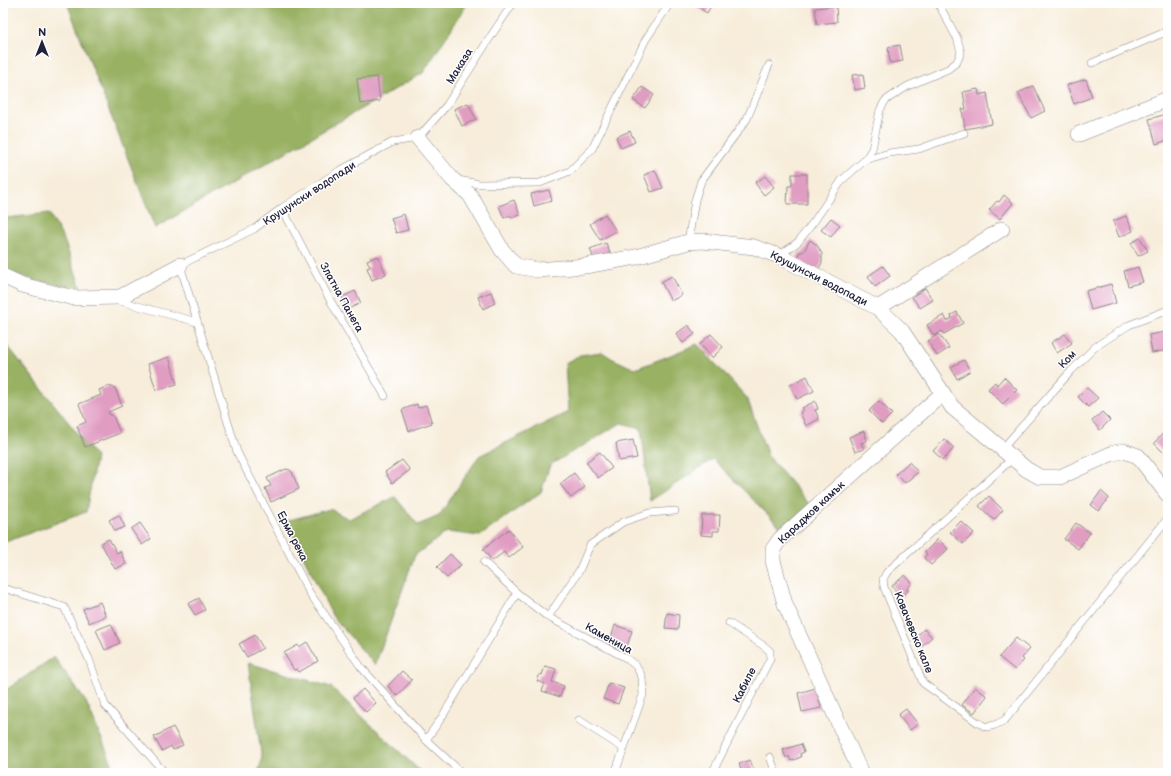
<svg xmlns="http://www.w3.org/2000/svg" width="1171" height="776" font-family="'Balsamiq Sans',sans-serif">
<rect width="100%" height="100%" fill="#fff"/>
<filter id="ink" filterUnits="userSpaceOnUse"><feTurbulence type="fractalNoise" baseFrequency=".025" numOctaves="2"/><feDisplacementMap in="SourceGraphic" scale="8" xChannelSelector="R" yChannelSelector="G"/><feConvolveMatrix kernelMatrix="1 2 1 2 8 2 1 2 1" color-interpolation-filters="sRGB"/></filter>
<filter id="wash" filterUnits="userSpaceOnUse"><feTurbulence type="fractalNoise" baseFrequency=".012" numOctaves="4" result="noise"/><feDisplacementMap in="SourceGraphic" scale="16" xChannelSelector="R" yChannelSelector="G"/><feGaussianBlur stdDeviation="0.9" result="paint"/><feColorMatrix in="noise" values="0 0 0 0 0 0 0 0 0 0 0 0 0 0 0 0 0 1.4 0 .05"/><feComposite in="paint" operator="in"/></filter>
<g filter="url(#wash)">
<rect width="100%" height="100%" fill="#f7edda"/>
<!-- forest -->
<g fill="#98b162" stroke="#5d6a4e">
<path d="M67,3H468L423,73L155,228Z"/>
<path d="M3,209L7,218L49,213L64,240L81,288L36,281L3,269Z"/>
<path d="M3,340L96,457L86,512L3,543Z"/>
<path d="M697,344L747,398L768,456L817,513L787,534L713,459L650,501L641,428L621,423L550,465L541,492L480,536L447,532L415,555L375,665L333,617L286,521L330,509L349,519L395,497L418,525L439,516L479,456L568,412L565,363L580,355L602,352L613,359L635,369L666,357Z"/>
<path d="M54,657L86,702L116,773H3V692Z"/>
<path d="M248,663L331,687L422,773H258L262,760Z"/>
</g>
<g id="blocks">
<!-- building -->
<g fill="#e19cc2">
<path d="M698,3H717L714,7L711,6L707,13L696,6Z"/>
<path d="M836,6L837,22L817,24L815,8Z"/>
<path d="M900,45L903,61L890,63L888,47Z"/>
<path d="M863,74L865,88L855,90L852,75Z"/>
<path d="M377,77L380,101L360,104L357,79Z"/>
<path d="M1086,79L1092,97L1074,104L1067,85Z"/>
<path d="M1033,86L1045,111L1031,118L1018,93Z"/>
<path d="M642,87L654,95L645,108L633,100Z"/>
<path d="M978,89L979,95L987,93L992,124L965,129L962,109H966L963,92Z"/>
<path d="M468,103L476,119L462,126L454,109Z"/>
<path d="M1167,114L1168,118V140L1156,144L1149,119Z"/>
<path d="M630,131L635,142L621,148L616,137Z"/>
<path d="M655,170L663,188L651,192L644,175Z"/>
<path d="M792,174H807V204H787L788,186H792Z"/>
<path d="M765,176L774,187L764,195L755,183Z"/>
<path d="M549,190L552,201L534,206L531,194Z"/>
<path d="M1004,195L1013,203L1000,219L989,210L997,201L999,202Z"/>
<path d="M514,200L520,215L511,218L510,215L504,218L499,206Z"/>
<path d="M404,214L408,230L396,233L391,218Z"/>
<path d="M605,214L616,231L600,240L590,224Z"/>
<path d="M1126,216L1133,231L1119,237L1113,221Z"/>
<path d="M831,218L840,225L831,237L821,230Z"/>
<path d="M1140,238L1148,251L1138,256L1131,243Z"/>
<path d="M810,240L817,245L822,254V263L816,273L797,258L799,253L804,251Z"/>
<path d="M606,243L610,253L594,259L590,249Z"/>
<path d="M378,256L386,274L372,280L367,268L370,267L367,260Z"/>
<path d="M883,266L890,276L875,287L868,276Z"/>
<path d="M1138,267L1143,282L1128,286L1124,271Z"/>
<path d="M672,276L682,295L671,301L661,282Z"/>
<path d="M1111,284L1116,303L1091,310L1086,291Z"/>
<path d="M925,288L933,300L920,308L912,297Z"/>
<path d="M355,291L361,303L348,309L342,297Z"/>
<path d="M491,292L495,303L483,309L478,297Z"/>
<path d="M957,312L963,323L944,334L942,331L934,336L927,325L944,315L947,321L952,318L951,315Z"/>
<path d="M688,325L695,334L683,343L676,334Z"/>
<path d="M1165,332L1168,350L1152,353L1149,335Z"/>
<path d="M711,334L723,347L712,358L700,344Z"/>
<path d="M939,334L949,348L937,356L928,341Z"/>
<path d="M1065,334L1072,343L1057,353L1051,343Z"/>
<path d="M169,357L177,384L156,390L148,364Z"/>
<path d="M964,360L970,371L957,379L951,367Z"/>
<path d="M807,376L814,391L797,399L790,385Z"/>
<path d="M1004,377L1017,390L1003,404L988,389L995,382L997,385Z"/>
<path d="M108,386L115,388L122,406L108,412L109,414L113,416L120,433L85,447L77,426L86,422L79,404L101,395L99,390Z"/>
<path d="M1087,388L1098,398L1088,407L1078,397Z"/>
<path d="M815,401L818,409L815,410L819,419L806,426L800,412L804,410L802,408Z"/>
<path d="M879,401L892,414L882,424L869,411Z"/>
<path d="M417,404L418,408L426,405L432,423L409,431L402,410Z"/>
<path d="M1102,412L1110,420L1100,430L1092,421Z"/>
<path d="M1167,429L1168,430V453L1166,455L1154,443Z"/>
<path d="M864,431L867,441L861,443L864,449L855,452L849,437Z"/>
<path d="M944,439L954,448L943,460L933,451Z"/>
<path d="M633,440L637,458L619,461L616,443Z"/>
<path d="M600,452L612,468L598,478L586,462Z"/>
<path d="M402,460L410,470L392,483L385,472Z"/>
<path d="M909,462L918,472L905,483L896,474Z"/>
<path d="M286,469L290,470L292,472L299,489L271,502L265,488L271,486L267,478Z"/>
<path d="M574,473L585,487L571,498L560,484Z"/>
<path d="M1101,491L1109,498L1099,511L1091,505Z"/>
<path d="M989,496L1003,510L994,520L979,506Z"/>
<path d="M119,515L125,527L115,531L109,520Z"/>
<path d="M702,515H720L719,531H713V536L701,535Z"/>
<path d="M961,521L974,533L963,544L950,532Z"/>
<path d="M140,523L151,539L142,545L131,529Z"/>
<path d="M1076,523L1090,533L1078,549L1064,539Z"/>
<path d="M509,529L523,547L509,558L504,552L492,561L483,549Z"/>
<path d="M109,539L117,553L120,551L126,564L115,569L101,543Z"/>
<path d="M938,539L948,549L931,565L924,558L927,554L925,552Z"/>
<path d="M450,554L461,565L447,578L437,567Z"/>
<path d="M905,575L912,583L907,589L908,591L901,597L892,586Z"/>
<path d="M199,598L205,610L195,615L188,604Z"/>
<path d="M100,602L106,616L89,623L83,609Z"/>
<path d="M667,613L679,615L678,629L665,628Z"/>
<path d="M111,624L120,643L105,650L96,630Z"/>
<path d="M615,625L632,631L626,650L609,645Z"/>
<path d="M924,629L932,637L920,648L913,640Z"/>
<path d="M255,635L263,648L247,657L239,644Z"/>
<path d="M1016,638L1030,649L1022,658L1024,660L1015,670L999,657Z"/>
<path d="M307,642L318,661L299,672L297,669L294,670L284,653L298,645L299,647Z"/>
<path d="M545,666L556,669L552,682L564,686L560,697L542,691L545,684L537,681L540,674L542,675Z"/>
<path d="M402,671L412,680L397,696L388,686Z"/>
<path d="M609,683L624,688L618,704L603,699Z"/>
<path d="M975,687L987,696L974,713L962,705Z"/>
<path d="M816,688L821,708L802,712L798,693Z"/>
<path d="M363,689L376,703L366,712L353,698Z"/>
<path d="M906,709L918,724L910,730L898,715Z"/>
<path d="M173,727L183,745L173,750L171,746L162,751L154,737Z"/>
<path d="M801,744L804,752L800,754L801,757L791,761L789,756L786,758L783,750Z"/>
<path d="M750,760L754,770L742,773L739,764Z"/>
</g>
</g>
</g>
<g filter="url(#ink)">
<use href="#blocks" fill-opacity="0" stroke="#8c888a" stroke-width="1"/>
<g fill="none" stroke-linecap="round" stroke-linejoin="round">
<!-- lane casing -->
<g stroke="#8c888a" stroke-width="8">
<g id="lane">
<path d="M1092,63L1168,31"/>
<path d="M865,160L872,149L880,110L885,101L892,96L908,86L948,69L957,62L961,52L957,38L938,3"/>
<path d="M458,180L479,184L540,183L570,171L592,149L646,39L670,3"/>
<path d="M282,208L330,300L385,396"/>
<path d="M688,242L695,200L701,181L747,119L769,65"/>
<path d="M779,256L798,242L815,220L842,180L865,160L889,153L919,149L964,133"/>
<path d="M116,300L197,322"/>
<path d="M1002,449L1071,371L1095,347L1129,325L1168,310"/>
<path d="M1013,458L887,572L883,579L884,587L923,683L977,722L986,727L995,725L1005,720L1168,518"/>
<path d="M3,588L64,607L89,659L105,705L165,773"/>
<path d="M517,593L548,617L626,658L636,666L642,677L643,695L615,773"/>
<path d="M548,617L579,571L590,545L623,522L649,513L675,511"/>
<path d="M579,720L623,748"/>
<path d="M426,740L442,717L517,593L484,562"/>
<path d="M770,757L776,773"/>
<path d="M462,773L426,740L361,667L309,592L237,452L180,265L254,229L282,208L339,171L393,142L418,138L447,105L489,39L513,3"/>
<path d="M712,773L770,659V651L764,646L729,623"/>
</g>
</g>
<!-- street casing -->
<g stroke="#8c888a" stroke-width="16">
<g id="street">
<path d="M1079,134L1168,99"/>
<path d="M418,138L452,179L470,195L502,250L516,266L538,270L585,266L636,257L688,242L703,241L754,247L779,256L878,308L902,331L952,407L1026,469L1040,477H1060L1113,453L1124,451L1138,456L1168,495"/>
<path d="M3,276L22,285L74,298L120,297L180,265"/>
<path d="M878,308L1002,229"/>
<path d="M861,773L785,604L773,561V549L780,539L942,394"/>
</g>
</g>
<!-- lane -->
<use href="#lane" stroke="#fff" stroke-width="7"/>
<!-- street -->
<use href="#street" stroke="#fff" stroke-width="15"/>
</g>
</g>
<g text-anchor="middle" stroke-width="3" stroke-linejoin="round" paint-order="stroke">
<!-- street labels -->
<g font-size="11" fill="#22223b" stroke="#fff">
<text transform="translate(459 66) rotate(-58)" y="4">Маказа</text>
<text transform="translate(309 193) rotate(-33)" y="4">Крушунски водопади</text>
<text transform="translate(819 278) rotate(27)" y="4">Крушунски водопади</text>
<text transform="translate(342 297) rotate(61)" y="4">Златна Панега</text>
<text transform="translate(1067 359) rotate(-47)" y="4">Ком</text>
<text transform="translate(811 512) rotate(-43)" y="4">Караджов камък</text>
<text transform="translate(293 536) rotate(63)" y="4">Ерма река</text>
<text transform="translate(914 632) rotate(68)" y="4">Ковачевско кале</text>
<text transform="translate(609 638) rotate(29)" y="4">Каменица</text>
<text transform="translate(744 685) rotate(-63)" y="4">Кабиле</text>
</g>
</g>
<!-- margin -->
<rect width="1171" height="776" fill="none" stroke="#fff" stroke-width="16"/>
<!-- north arrow -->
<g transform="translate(42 42)" stroke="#ffffff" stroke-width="3" paint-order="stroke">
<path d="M0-3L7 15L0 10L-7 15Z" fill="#22223b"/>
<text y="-6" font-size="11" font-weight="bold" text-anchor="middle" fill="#22223b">N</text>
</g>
</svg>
